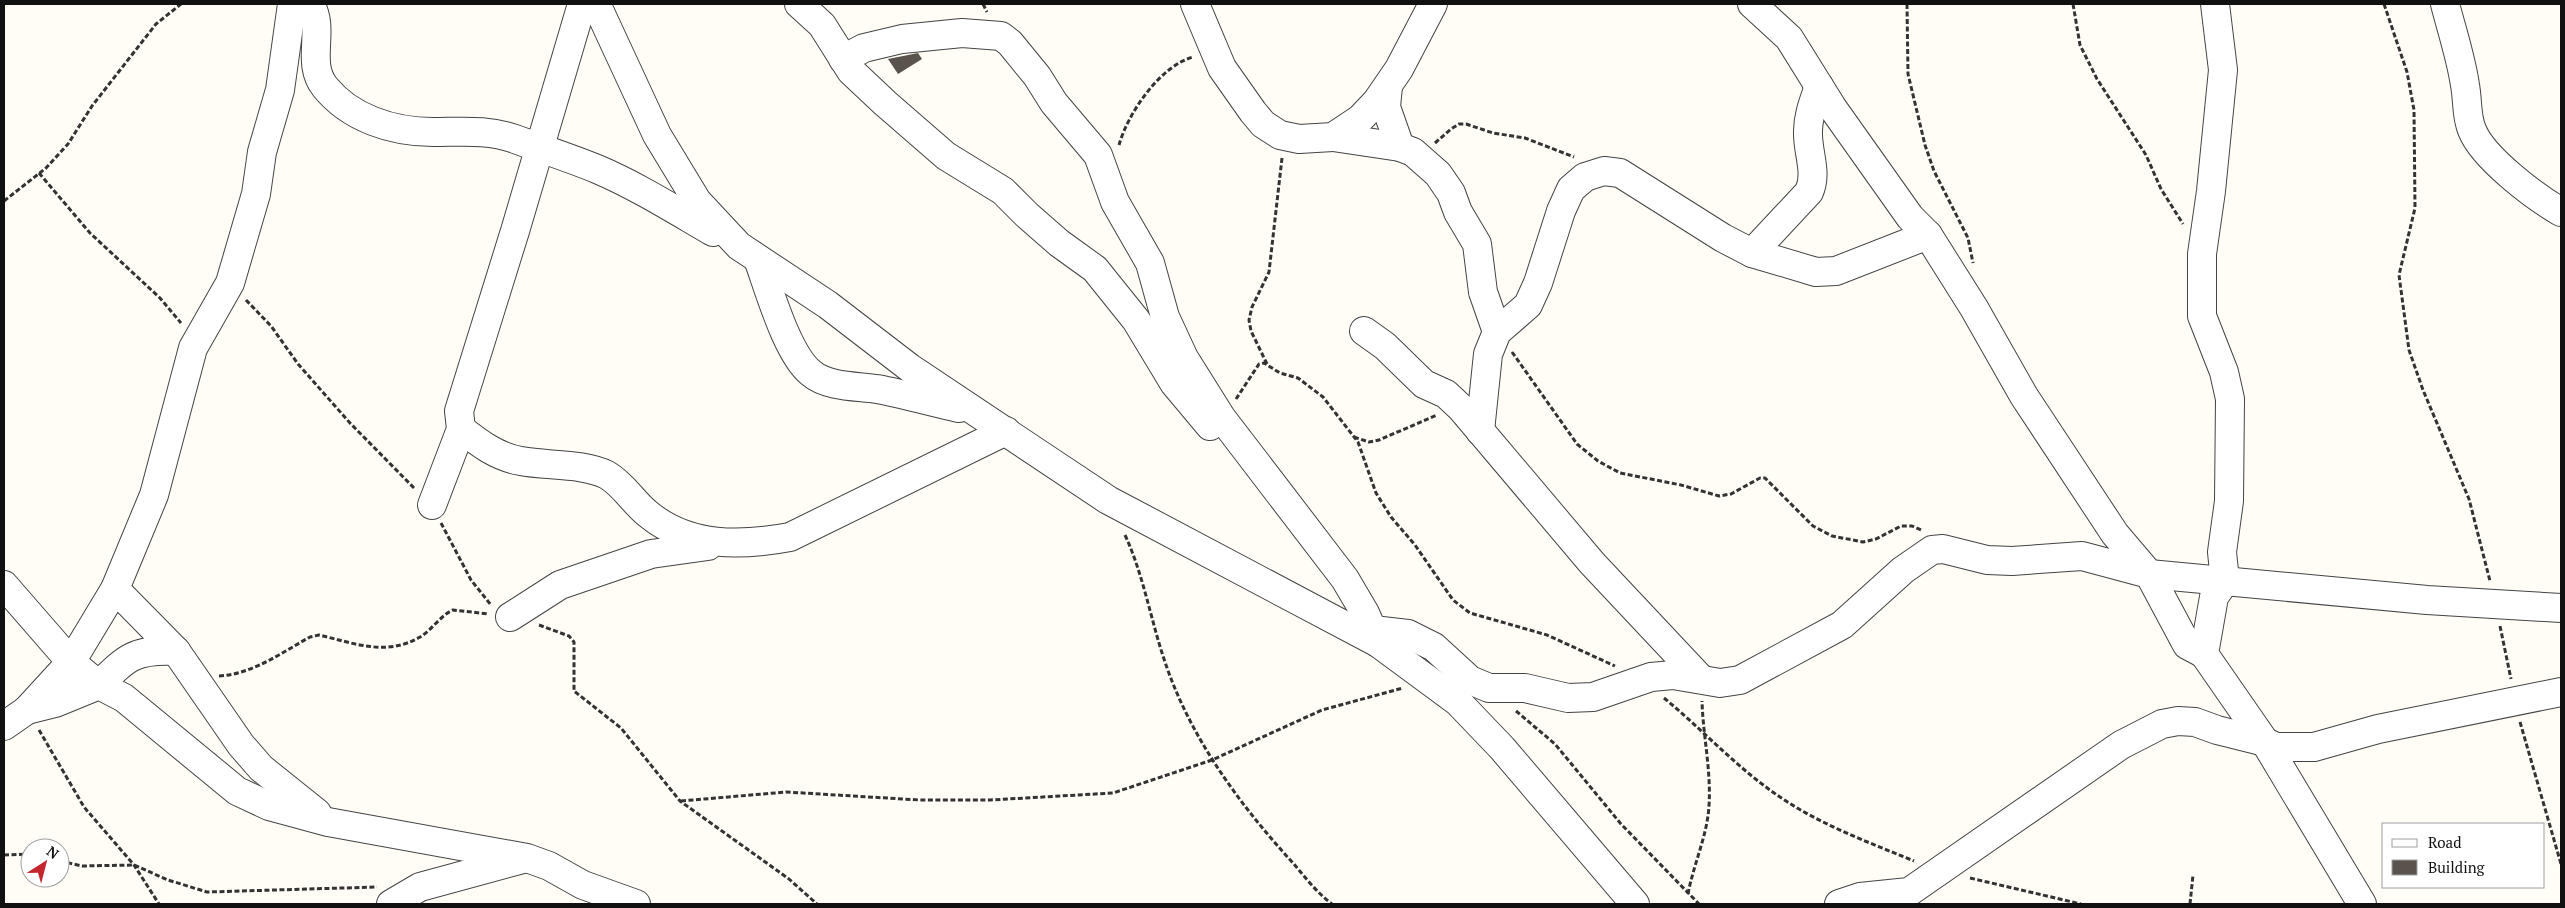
<svg xmlns="http://www.w3.org/2000/svg" width="2565" height="908" font-family="'PT Serif',serif">
<rect width="100%" height="100%" fill="#fffdf5"/>
<!-- building -->
<path fill="#5a524d" d="M918,53L922,59L898,74L888,59Z"/>
<g fill="none" stroke-linecap="round" stroke-linejoin="round">
<!-- minor casing -->
<g stroke="#444" stroke-width="30">
<g id="minor">
<path d="M310,4C326,30 305,62 325,87C350,118 392,132 433,132C461,132 488,129 515,139C542,149 570,158 597,169C637,186 675,210 713,232"/>
<path d="M594,4L600,12L657,135L697,201L739,246L828,305L910,368L1108,500L1378,643L1458,702L1502,748L1635,904"/>
<path d="M799,4L822,25L851,71L885,103L946,156L1003,191L1027,215L1059,243L1095,269L1136,320L1174,383L1210,426"/>
<path d="M1195,4L1222,68L1253,112L1263,124L1280,135L1299,139L1333,137L1360,119L1377,101L1399,69L1433,4"/>
<path d="M1752,4L1789,38L1832,107L1910,217L1928,235L1974,308L2024,396L2115,534L2149,574L2187,645L2204,654"/>
<path d="M2215,4L2223,70L2211,191L2202,254V316L2224,372L2230,399L2229,501L2222,552L2225,581L2214,597L2204,654L2265,742L2362,904"/>
<path d="M2445,4C2452,31 2461,58 2465,85C2468,101 2466,116 2472,130C2483,158 2535,197 2561,212"/>
<path d="M843,59L864,48L902,39L962,33L1001,36L1010,43L1037,76L1054,103L1098,155L1115,202L1150,263L1165,317L1184,358L1221,417L1345,579L1365,613L1378,643"/>
<path d="M1388,86L1386,107L1400,147"/>
<path d="M1333,137L1400,147L1413,152L1438,174L1451,193L1458,212L1477,244L1483,292L1497,332"/>
<path d="M1752,253L1809,192C1818,172 1807,152 1808,131C1808,115 1814,101 1819,86"/>
<path d="M758,259C769,289 787,354 811,373C827,387 857,386 877,389C904,394 932,402 959,408"/>
<path d="M1364,331L1385,346L1424,384L1446,394L1461,408L1592,563L1701,679"/>
<path d="M461,429C479,443 497,457 521,461C546,466 584,463 607,475C623,484 634,503 648,514C689,548 742,546 790,537L1006,431"/>
<path d="M1480,431L1488,354L1497,332L1528,305L1538,283L1561,211L1571,189L1585,177L1604,171L1620,173L1723,238L1752,253L1816,272L1836,271L1928,235"/>
<path d="M432,505L461,429L459,411L515,231L582,4"/>
<path d="M4,585L71,662L99,685C127,657 135,649 176,651"/>
<path d="M115,589L176,651L241,745L261,768L317,813"/>
<path d="M510,617L560,585L651,554L708,546"/>
<path d="M1373,630L1408,634L1434,647L1470,680L1489,688H1525L1568,698L1593,697L1651,677L1673,675L1720,683L1740,680L1842,625L1903,570L1932,550L1943,549L1987,560L2012,561L2082,556L2149,574L2427,600L2561,608"/>
<path d="M27,710L71,662L115,589L154,495L193,348L230,283L256,194L262,152L280,90L292,4"/>
<path d="M4,726L27,710L55,703L99,685L124,698L237,791L269,806L328,822L527,858L549,866L583,885L636,904"/>
<path d="M391,904L420,887L523,859"/>
<path d="M1839,904L1860,897L1909,892L2121,745L2162,724L2178,721L2195,722L2217,730L2265,742L2276,747H2314L2378,729L2561,692"/>
</g>
</g>
<!-- path -->
<g stroke="#333" stroke-width="3" stroke-dasharray="5 2.5" stroke-linecap="butt">
<path d="M983,4L987,12"/>
<path d="M1907,4L1908,74L1925,145L1934,171L1968,238L1973,263"/>
<path d="M2073,4L2080,45L2097,79L2146,155L2161,189L2183,224"/>
<path d="M2384,4L2407,72L2414,110L2415,208L2399,275L2409,350L2423,390L2469,499L2490,581"/>
<path d="M1435,143L1451,129L1459,124H1466L1493,133L1525,138L1574,157"/>
<path d="M1119,145C1128,113 1160,66 1193,57"/>
<path d="M39,173L90,233L160,298L181,323"/>
<path d="M4,201L46,168L68,144L92,106L156,24L181,4"/>
<path d="M246,300L271,326L298,364L350,423L415,489"/>
<path d="M1512,352L1577,444L1598,461L1620,473L1681,485L1719,496L1731,494L1760,478H1765L1813,526L1832,536L1863,542L1876,539L1901,526H1912L1921,530"/>
<path d="M1267,364L1251,331L1249,320L1252,307L1269,272L1282,158"/>
<path d="M1236,399L1259,364L1264,363L1280,373L1298,378L1323,397L1358,442L1376,493L1391,517L1415,545L1453,600L1470,613L1547,635L1615,666"/>
<path d="M1354,437L1369,442L1379,440L1437,415"/>
<path d="M441,523L471,580L491,605"/>
<path d="M1125,535C1144,576 1151,622 1166,665C1192,740 1240,805 1293,863C1305,877 1317,893 1332,904"/>
<path d="M539,625L569,636L574,642V691L621,728L680,801L789,879L817,904"/>
<path d="M2500,626L2511,679"/>
<path d="M219,676C253,674 281,653 310,637L319,635C354,643 386,657 420,637C432,630 441,615 453,610L489,614"/>
<path d="M1664,698C1703,730 1738,769 1780,797C1821,825 1868,842 1914,861"/>
<path d="M1516,711L1555,744L1621,824L1699,904"/>
<path d="M2520,722L2561,864"/>
<path d="M39,730L84,807L134,865L159,904"/>
<path d="M681,801L786,792L920,800H990L1113,793L1212,760L1322,710L1403,688"/>
<path d="M4,855L30,854"/>
<path d="M60,861L82,866L134,865L168,880L207,892L377,887"/>
<path d="M1970,878L2081,904"/>
<path d="M1688,894C1693,867 1704,843 1708,816C1713,778 1703,738 1702,701"/>
<path d="M2190,904L2193,875"/>
</g>
<!-- minor -->
<use href="#minor" stroke="#fff" stroke-width="28"/>
</g>
<!-- border -->
<rect width="2565" height="908" fill="none" stroke="#111111" stroke-width="10"/>
<!-- legend -->
<rect x="2382" y="823" width="162" height="65" fill="#ffffff" stroke="#a0a0a0"/>
<rect x="2392" y="839" width="25" height="8" fill="#ffffff" stroke="#a0a0a0"/>
<text x="2428" y="848" font-size="15" fill="#111111">Road</text>
<rect x="2392" y="860" width="25" height="15" fill="#5a524d" stroke="#a0a0a0"/>
<text x="2428" y="873" font-size="15" fill="#111111">Building</text>
<!-- north arrow -->
<g transform="translate(45 863) rotate(36)"><circle r="24" fill="#ffffff" stroke="#a0a0a0"/>
<path d="M0-4L9 19L0 12L-9 19Z" fill="#c4262e"/>
<text y="-8" font-size="14" font-weight="bold" text-anchor="middle" fill="#111111">N</text>
</g>
</svg>
